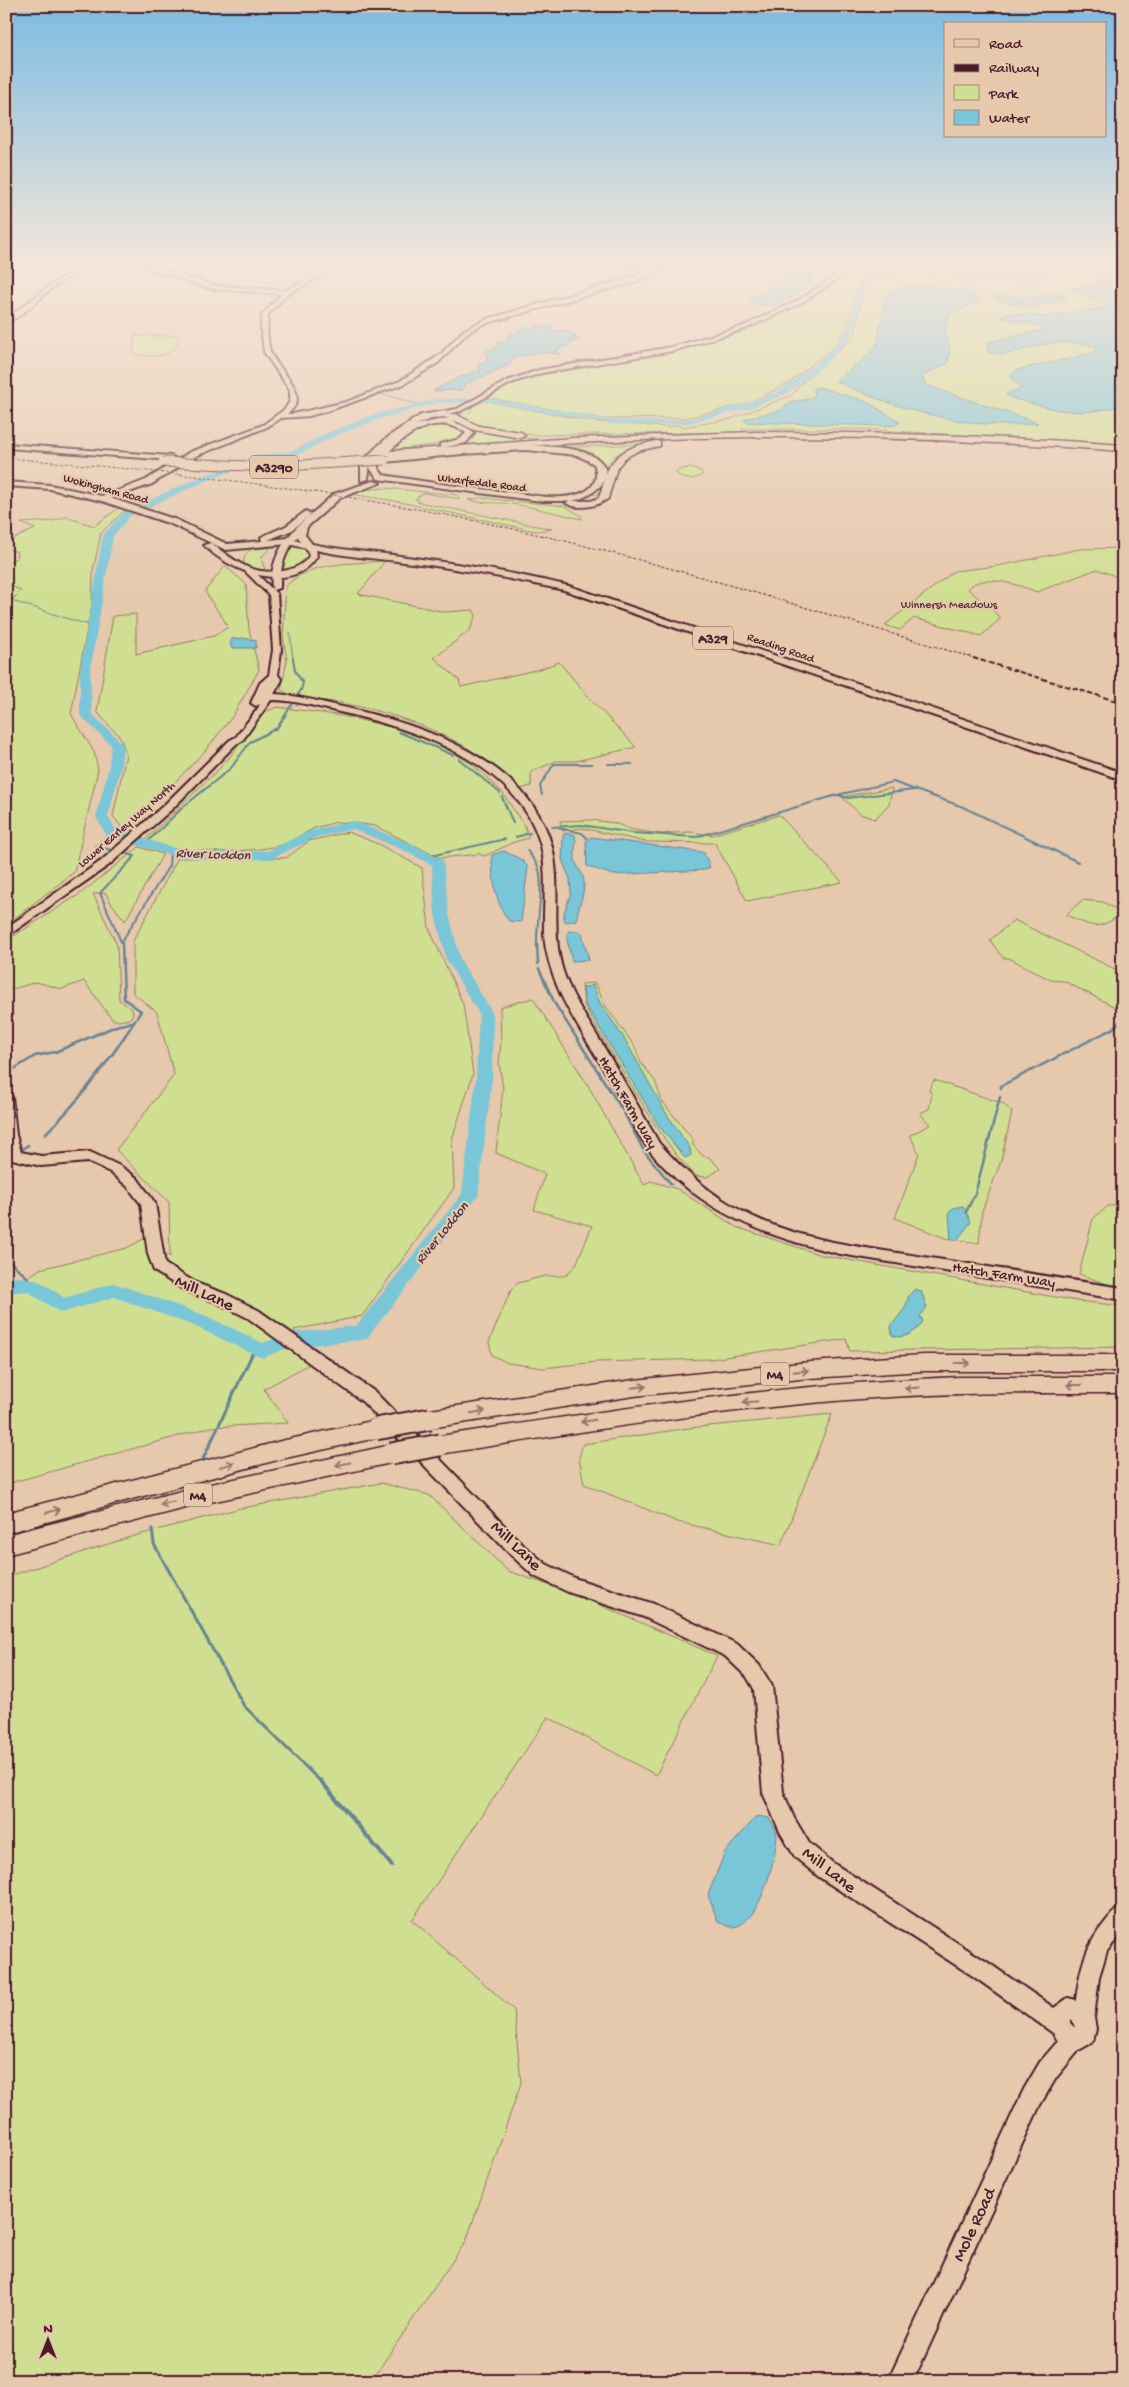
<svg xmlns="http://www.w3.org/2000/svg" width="1129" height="2387" font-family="'Gochi Hand',sans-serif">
<rect width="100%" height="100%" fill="#e6c8ac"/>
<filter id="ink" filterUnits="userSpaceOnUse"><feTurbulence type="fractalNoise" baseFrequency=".02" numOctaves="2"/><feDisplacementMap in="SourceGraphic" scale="10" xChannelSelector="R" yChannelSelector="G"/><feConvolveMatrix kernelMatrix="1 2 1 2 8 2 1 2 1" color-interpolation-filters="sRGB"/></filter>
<g filter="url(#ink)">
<!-- green -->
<g fill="#d0de91" stroke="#8d7e5e">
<path d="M854,265H949L866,276L857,291L851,316L836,345L790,382L749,403L686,418L604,419L485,397L502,387L540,372L676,350L728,335L788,311L853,268Z"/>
<path d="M1040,265H1123V445L861,429H742L744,432L535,435L478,427L462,418C459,408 473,404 481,400L596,422L669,427L676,425L683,427L731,419L792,395L802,383L855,336L864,284L891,277L933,275L991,266Z"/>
<path d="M179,335C178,338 177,344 175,347C168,359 145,356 135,354L133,351L135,336Z"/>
<path d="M430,425L454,426L464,433L460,439L454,442L392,450L417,429Z"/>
<path d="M470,429L505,436L546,440L460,445L473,439L475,434Z"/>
<path d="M645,444C639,447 627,448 619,453C602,463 606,481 598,495L591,494L601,484L593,458L549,448Z"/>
<path d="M690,468L701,471L703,474C696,481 683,480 676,473L681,469Z"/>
<path d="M384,488L457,495L460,499L424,493L415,499L419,500L417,502L552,529L535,531L395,501L351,494L364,490Z"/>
<path d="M481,498L565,506L581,516L582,519C559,514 537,508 514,504C498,502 484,504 468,500Z"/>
<path d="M119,508L125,510L101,533L93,571L92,603L71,714L94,752L98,770L74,872L6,925V564L16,558L17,552L6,548L13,539L35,529L21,523L53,521L66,517L94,526Z"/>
<path d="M274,543L261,558L265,570L250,567L244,563C243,547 262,545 274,543Z"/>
<path d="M291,543L306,549L310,556L301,565L280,571Z"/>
<path d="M1123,548V579L1097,569L1037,592C1020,585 980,572 968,589L1001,618L981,636L914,618L900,630L885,625L954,571L998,566L1080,549Z"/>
<path d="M385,561L358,594L445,612L473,610L476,615L470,630L434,658L459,680L461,687L540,669L559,662L593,702L636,747L576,761H556L531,772V786L521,789C476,744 414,718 352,705C332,700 298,701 281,690L287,661L283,636L286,586C310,561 352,564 385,561Z"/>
<path d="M225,566L246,584L249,630L259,670L232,717L204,752L126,833L113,816L126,755L121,738L97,712L113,616L136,614V654L214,636L228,627C222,614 211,604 205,591Z"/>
<path d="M277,707L343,716L412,732L452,752L472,764L502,792L525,827L529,838L514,842L485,856L479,854L440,858L375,826L356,823L337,822L314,828L283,845L261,849L221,852L174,849L145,840L225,763L265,712Z"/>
<path d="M892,788L889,804L875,819L860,814L842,797Z"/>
<path d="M779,815L842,882L747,901L715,843L646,842L582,828L562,831L560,821L591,820L614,823L633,830L661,834L690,832L712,835Z"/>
<path d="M348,832L378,844L422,868L429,928L463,1004L473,1074L452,1139L454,1188L362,1316L294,1330L309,1364L264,1389L288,1423L211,1427L6,1484V1293L40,1269L127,1248L145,1238L170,1257L169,1202L116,1150L174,1075L157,1012L133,993V941L178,858H286L309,841Z"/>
<path d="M139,847L163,854L125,921L109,900L106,893L93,894L117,945L119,1000L132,1009L133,1014L130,1019L119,1021L112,1019L84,981L62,989L36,982L6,991V941L80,894Z"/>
<path d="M1082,900L1103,902L1122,913C1097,932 1094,927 1066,915Z"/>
<path d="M1014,920L1123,973V1011L1064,981L1051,980L1009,958H1003L990,940Z"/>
<path d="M595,983L606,1007L634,1045L641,1063L655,1081L662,1101L694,1141L692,1144L703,1156L709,1157L720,1169L707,1177L696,1176L676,1155L656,1126L596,1027L584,1004L582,984Z"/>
<path d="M533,998L587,1084L644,1185L651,1181L677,1189L736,1227L821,1255L1077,1301L1123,1306V1347L850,1351L846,1339L711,1359L596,1362L543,1368L508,1363L492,1355L489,1342L511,1290L518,1283L545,1276H565L576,1265L592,1226L534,1210L545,1174L496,1153L503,1088L499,1063L501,1042L500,1007Z"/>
<path d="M934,1080L1004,1104L1012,1112L1001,1161L982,1211L979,1243L945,1238L895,1218L919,1154L910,1135L930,1125L920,1113L929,1109L932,1094L929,1090Z"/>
<path d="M1123,1205V1286L1107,1284L1079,1274L1093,1219L1108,1206Z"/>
<path d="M832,1414L781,1545L678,1522L584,1484L579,1457L583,1444L689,1428Z"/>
<path d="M381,1483L429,1495L508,1571L577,1595L717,1656L656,1775L548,1717L412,1920L514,2010L521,2083L466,2241L371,2381H6V1577L127,1538L237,1509Z"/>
</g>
<!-- water -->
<g fill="#79c6d8" stroke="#668393">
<path d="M810,265L822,267L810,280L814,283L804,285L806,288L799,291L795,297L774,306L749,303L751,299Z"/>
<path d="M1006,270H1030L1051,275V277L970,283L958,279L956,274Z"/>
<path d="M1096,280L1123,281V405C1078,418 1055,410 1011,398L1006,394L1022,388L1011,377L1016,370L1095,353L1096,347C1075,340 1051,342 1029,348C1014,352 1003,357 988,352L989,346L988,342L1042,330L1043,327L1035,324L1001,318L1004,314L1013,313L1044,317L1106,307L1102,302L1071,289L1094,285Z"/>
<path d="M931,286L970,292L981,301L949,315L945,332L950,349L948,363L922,376L925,385L1038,423C972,432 895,409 836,381L867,356L877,345L885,296C897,283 915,287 931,286Z"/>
<path d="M1050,293L1060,294L1068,299L1032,308L996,299L994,296L1026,298L1050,295Z"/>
<path d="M549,325L552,326L551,331L565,330L576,335V337L569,339H581L555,351L562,355L543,352L515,357L509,365L465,384L463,390L433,391L458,378L481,370L478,365L485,362L488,355L485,354L486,351L500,346L497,343L509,339L506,337L526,327L534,331L535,328L533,327L535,326L539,327L547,326L549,328Z"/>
<path d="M819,387L867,402L900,422L896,425L886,426L746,422L744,419L782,410L789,402L810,399L815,395L813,389Z"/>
<path d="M243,638L256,640V648H232L230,644L232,639Z"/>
<path d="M568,833L575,835C577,843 574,850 575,859C576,866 583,873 584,881C585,894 578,907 576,920L566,922L564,920V913L571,893L570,879L562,860L563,837L564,834Z"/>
<path d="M591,837L701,852L704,853L710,867L704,870L613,875L587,866L586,841Z"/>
<path d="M504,851L522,860L528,867L521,922L509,921C495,903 492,877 492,855Z"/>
<path d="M569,931H577L582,933L589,960L572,961L566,935Z"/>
<path d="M593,985L600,1003L624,1038L666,1113L690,1148L691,1155L685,1158L659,1126L585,1004L583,988Z"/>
<path d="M963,1206L971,1222L957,1240L951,1239L949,1213L953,1208Z"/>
<path d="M915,1289L921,1291L927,1307L920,1316L923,1321C919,1331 902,1341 892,1335L891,1326L905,1308L909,1295Z"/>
<path d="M757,1816L769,1818C772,1823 777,1830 777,1835C776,1857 760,1927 732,1927C728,1927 722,1923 718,1922L708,1895L725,1852Z"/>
</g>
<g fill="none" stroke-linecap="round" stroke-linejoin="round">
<!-- stream-far4 -->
<g stroke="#668393" stroke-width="1">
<path d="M378,393L421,405"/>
<path d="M469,413L473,406L486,400"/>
<path d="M6,583L21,591L13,599L15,602C42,609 67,620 94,626"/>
<path d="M290,633L293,659"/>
</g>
<!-- stream-far3 -->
<g stroke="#668393" stroke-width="2">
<path d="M399,732L453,755"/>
<path d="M459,759L500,793"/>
<path d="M608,764H632"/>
<path d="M542,795L540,786L554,764H592"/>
<path d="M838,795L848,798L914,790"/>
<path d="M502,797L513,823"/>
<path d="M552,827L581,825L633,833L696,837L837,795L893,782L963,807L1078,862"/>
<path d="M559,828L582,833L587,838"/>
<path d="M111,833L96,846L115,851"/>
<path d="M516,837L530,833"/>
<path d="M144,845L182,808L231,768L250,742L277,728L301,690L303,683L295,671L293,658"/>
<path d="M527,850C530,855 535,861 538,866C545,886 536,922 537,944"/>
<path d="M120,852L135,856L100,893L122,944"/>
<path d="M426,857L505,839"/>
<path d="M122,941L169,866L170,852"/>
</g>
<!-- stream-far2 -->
<g stroke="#668393" stroke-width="2.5">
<path d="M537,943L538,964"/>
<path d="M539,969L555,1004L623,1111L644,1151L671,1184"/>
<path d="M6,1074L35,1056L55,1052L116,1026L133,1022"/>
<path d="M1001,1088V1086L1112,1029L1123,1019"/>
<path d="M45,1134C83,1098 113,1056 141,1011L124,999L122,943"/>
<path d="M20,1151L28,1145"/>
<path d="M966,1212L975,1194L1000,1097"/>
<path d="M6,1258L38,1287"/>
</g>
<!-- stream-far1 -->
<g stroke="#668393" stroke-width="3">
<path d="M203,1459L255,1348"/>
<path d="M152,1529L154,1544L244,1706L321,1782"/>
</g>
<!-- stream -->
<path stroke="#668393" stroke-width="4" d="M320,1780L392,1866"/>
<!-- river -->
<path fill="#79c6d8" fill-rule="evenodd" d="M945,265H963L875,278L865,284L859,300L860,315L849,340L820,369L784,395L750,408L689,423L661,425L614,424L490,402L437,403L376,420L335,436L297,455L261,460L204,482L131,515L113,536L90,671L92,714L123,744L121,766L108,817L116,830L177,849L214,852L268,851L309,831L354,821L409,843L443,860L449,914L460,959L493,1014L492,1078L478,1196L367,1338L361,1340L290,1347L262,1358L192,1325L114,1297L61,1313L27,1291L6,1293V1279C29,1273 47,1284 64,1298L114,1283L204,1315L263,1343L289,1333L356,1326L462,1194L476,1078L479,1014L446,959L435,914L432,865L401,849L353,829L317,837L270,859L214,860L176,857L107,836L96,817L109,766L111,745L80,715V671L103,535L125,511L198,478L256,456L292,451L329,432L370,416L437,399L490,398L614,420L661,421L689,419L744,404L778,391L814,365L843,337L854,315L853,300L860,282L873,274Z"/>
<!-- secondary casing -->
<g stroke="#4a1f2b" stroke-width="4">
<g id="secondary">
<path d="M87,265H95C83,273 68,276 56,285C39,297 27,314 6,323V318C35,300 54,277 87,265Z"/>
<path d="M139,265H147L213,285L284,291L318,274L325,265H331L322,276L287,294L268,315C267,327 267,340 270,351C276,370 315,394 287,414H293L346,402L400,381L440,355L464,330L487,319L647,273L627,265H635L652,271L668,265H676L638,281L484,324L468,332L438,363L404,384L330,410L309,416L281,418L267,427L196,456L152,484L104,501L100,499L101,497L146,480L190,452L263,425L285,409L290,401V390L264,352L261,327L262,315L281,294L212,289Z"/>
<path d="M846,265H852L829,285L801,303L745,329L673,351L542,373L511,383L461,411L425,418L413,424L410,422L421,415L457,409L507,381L539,370L672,347L741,327L797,301L825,283Z"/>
<path d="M300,524L307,526C288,547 280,559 280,588L273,590L277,594L281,650L278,675L282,680L274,694C296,695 317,701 338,706C416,723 529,758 552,847C562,888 550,930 563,971C572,998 588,1020 602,1044C622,1077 640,1110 659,1143C683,1170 708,1193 740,1210C796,1241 862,1247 924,1257C990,1267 1056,1278 1123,1288V1300L840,1254C767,1237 699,1212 650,1151C634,1130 622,1101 609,1078C593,1050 575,1024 561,995C553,976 545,955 544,933C543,904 548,875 541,846C519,762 410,727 335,711C314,706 293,700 271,700L242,741L236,744L172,809L109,865L6,937V928L101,861L164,805L230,740L236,737L258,708L260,704L256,706L251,703L260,683L269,675L273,650L269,595L245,571L252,569L272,589C269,564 282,541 300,524Z"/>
<path d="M6,1093L12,1097L16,1135L21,1152L41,1156L90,1152L120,1166L137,1178L155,1203L165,1264L196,1283L226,1294L258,1310L375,1392L524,1546L546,1564L577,1579L654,1604L737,1644L759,1665L772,1686L783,1792L794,1818L809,1843L833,1863L987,1962L1054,2008L1068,1998L1076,2000C1080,1969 1085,1946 1106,1921C1111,1915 1115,1909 1123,1906V1932L1107,1951L1099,1977L1094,2018L1096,2029L1093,2042L1079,2050L1056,2078L1040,2105L913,2381H888L1024,2089L1040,2062L1058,2041L1053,2033L973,1976L819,1877L795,1857L780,1832L763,1793L754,1689L747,1677L725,1656L644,1617L568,1592L534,1576L512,1556L363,1402L248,1318L216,1302L186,1291L154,1271L148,1254L141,1204L127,1186L110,1172L88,1162L41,1166L12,1159L6,1149ZM1071,2020L1075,2024V2028L1071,2024Z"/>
</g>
</g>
<!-- primary casing -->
<g stroke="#4a1f2b" stroke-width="4">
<g id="primary">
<path d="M442,413L458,415L459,417L453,422C461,425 468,427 474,433L466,443L440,448V444L460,439L466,433C436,411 403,436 383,458C431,449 506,442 555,447C569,448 588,451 599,460C620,480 588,498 572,501H591L603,497L607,499C597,507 577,510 566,503L569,501H542L502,496L378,479L370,468V463L368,479L361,481V464C382,439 409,417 442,413ZM442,417L449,418L415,425L431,419ZM526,450L577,455L594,464C600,478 593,490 579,494C558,501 532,495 510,492C468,488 425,482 383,475L378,468V463L381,460L385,462L462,454Z"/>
<path d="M6,444L171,456L175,458L171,460L6,448Z"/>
<path d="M373,481L380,483L340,498L307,527L305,535L312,544C344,551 375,552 407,557C461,564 516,573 569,586L1123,773V780L564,590C511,579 458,568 404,562C375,558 346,557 316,550L317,556C294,596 229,572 204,545L211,543C223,552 234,561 247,567C265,575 298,574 309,556L306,548L288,544L226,550L171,524L102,501L50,489L6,486V482L50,485L107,497L177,520L227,544L262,541L261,537L286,526L306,511L310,514L309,516L292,530L268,540L288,538L301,542L297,535L300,524L334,494Z"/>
</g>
</g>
<!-- highway casing -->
<g stroke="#4a1f2b" stroke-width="3">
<g id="highway">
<path d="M455,414L479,426L521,432L525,435L521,438L474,430L452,419V415Z"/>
<path d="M756,432C879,432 1001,436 1123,445V451C1001,442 879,436 756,437C634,438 512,446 390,457L385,454L390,451L573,438Z"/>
<path d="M657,441L660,442V446L638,451L625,458L617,468L608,499L600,501L598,499C602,492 603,484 605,476C614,452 633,445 657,441Z"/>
<path d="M924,1355H1123V1371H924L810,1378L634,1396L430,1428L423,1425L420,1419L423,1413L430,1410L634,1380L810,1362Z"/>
<path d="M960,1377H1123V1393C1040,1393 957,1392 874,1398C728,1408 584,1431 440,1454L433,1451L430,1445L433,1439L440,1436C613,1409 785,1384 960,1377Z"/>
<path d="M376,1420L383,1423L386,1429L383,1435L376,1438L281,1459L6,1533V1513L281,1441Z"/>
<path d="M391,1445L398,1448L401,1454L398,1460L391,1463L197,1505L6,1555V1535L197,1487Z"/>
</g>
</g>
<!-- secondary -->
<use href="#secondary" fill="#e6c8ac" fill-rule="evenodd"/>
<!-- primary -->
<use href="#primary" fill="#e6c8ac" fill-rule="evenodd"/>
<!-- highway -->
<use href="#highway" fill="#e6c8ac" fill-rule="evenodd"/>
<!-- rail-far1 -->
<path stroke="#4a1f2b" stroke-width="1" stroke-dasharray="3 2" stroke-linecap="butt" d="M6,458C167,471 328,489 486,523C652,558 814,611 977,659"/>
<!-- rail -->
<path stroke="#4a1f2b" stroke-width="2" stroke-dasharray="5.5 2.5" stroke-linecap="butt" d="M973,658L1123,703"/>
<!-- primary-bridge casing -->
<g stroke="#4a1f2b" stroke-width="11" stroke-linecap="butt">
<path id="primary-bridge" d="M163,462L268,467L385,460"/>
</g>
<!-- highway-bridge casing -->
<g stroke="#4a1f2b" stroke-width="25" stroke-linecap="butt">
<g id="highway-bridge">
<path d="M376,1429L430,1419"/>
<path d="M391,1454L440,1445"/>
</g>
</g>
<!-- primary-bridge -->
<use href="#primary-bridge" stroke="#e6c8ac" stroke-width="9"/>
<!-- highway-bridge -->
<use href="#highway-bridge" stroke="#e6c8ac" stroke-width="21"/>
</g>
<!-- one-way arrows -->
<defs><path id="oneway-shaft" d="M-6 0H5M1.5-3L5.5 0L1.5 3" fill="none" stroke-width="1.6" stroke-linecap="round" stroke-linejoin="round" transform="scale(1.25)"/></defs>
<g stroke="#98746c">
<use href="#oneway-shaft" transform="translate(963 1363)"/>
<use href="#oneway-shaft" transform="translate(801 1371) rotate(-6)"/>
<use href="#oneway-shaft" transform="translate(1074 1385) rotate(180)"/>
<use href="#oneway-shaft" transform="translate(639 1387) rotate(-6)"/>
<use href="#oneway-shaft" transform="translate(912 1388) rotate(176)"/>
<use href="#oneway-shaft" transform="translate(750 1402) rotate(174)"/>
<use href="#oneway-shaft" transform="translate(478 1412) rotate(-9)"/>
<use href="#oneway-shaft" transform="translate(588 1421) rotate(171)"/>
<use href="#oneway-shaft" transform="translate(343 1464) rotate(168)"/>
<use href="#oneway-shaft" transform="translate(227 1465) rotate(-15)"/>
<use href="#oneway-shaft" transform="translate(167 1503) rotate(166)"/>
<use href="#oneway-shaft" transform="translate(53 1511) rotate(-15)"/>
</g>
</g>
<!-- sky -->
<linearGradient id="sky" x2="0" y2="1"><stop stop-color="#7bbbe2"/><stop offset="0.44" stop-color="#f4e6da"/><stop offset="1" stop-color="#f4e6da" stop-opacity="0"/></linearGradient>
<rect width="1129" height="599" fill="url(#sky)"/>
<g text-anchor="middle" stroke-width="4.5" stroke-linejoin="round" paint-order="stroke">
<!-- far-street labels -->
<g font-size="12" fill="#4a1f2b" stroke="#e6c8ac">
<text transform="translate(482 482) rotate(7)" y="4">Wharfedale Road</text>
<text transform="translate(106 488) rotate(15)" y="4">Wokingham Road</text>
<text transform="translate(781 647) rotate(19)" y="4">Reading Road</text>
<text transform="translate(126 824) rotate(-41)" y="4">Lower Earley Way North</text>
</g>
<!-- far-park labels -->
<g font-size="12" fill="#573235" stroke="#e6c8ac">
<text x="949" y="608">Winnersh Meadows</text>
</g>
<!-- shield labels -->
<g fill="#e6c8ac" stroke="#795252" stroke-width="1">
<rect x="250" y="455.5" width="48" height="23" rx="4"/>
<rect x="693" y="626.5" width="40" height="23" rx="4"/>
<rect x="761" y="1362.5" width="28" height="23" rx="4"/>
<rect x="184" y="1483.5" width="28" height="23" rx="4"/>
</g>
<g font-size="14" font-weight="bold" fill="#4a1f2b">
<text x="274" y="472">A3290</text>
<text x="713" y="643">A329</text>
<text x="775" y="1379">M4</text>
<text x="198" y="1500">M4</text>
</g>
<!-- far-water labels -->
<g font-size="14" font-style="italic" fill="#513845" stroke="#e6c8ac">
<text transform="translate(213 853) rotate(2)" y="5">River Loddon</text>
<text transform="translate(441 1232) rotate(-51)" y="5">River Loddon</text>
</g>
<!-- street labels -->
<g font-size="15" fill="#4a1f2b" stroke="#e6c8ac">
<text transform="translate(629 1102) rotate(60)" y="5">Hatch Farm Way</text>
<text transform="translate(1004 1274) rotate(9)" y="5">Hatch Farm Way</text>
</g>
<!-- near-street labels -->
<g font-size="18" fill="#4a1f2b" stroke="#e6c8ac">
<text transform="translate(205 1292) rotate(25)" y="6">Mill Lane</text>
<text transform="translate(517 1545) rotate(44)" y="6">Mill Lane</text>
<text transform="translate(830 1869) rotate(38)" y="6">Mill Lane</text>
<text transform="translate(973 2224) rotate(-65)" y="6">Mole Road</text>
</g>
</g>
<!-- margin -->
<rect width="1129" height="2387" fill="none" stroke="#e6c8ac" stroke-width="25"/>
<rect x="12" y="12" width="1104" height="2362" fill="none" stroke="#4a1f2b" stroke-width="2" filter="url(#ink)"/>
<!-- legend -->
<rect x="944" y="22" width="162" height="115" fill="#e6c8ac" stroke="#a88478"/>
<rect x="954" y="39" width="25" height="8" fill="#e6c8ac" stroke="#a88478"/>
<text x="989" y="48" font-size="15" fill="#4a1f2b">Road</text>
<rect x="954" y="64" width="25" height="8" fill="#4a1f2b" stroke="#a88478"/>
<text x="989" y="72" font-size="15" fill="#4a1f2b">Railway</text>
<rect x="954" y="85" width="25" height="15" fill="#d0de91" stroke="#a88478"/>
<text x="989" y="98" font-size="15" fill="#4a1f2b">Park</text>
<rect x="954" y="110" width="25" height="15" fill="#79c6d8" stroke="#a88478"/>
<text x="989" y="122" font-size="15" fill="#4a1f2b">Water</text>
<!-- north arrow -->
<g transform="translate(48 2340)" stroke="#e6c8ac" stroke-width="4" paint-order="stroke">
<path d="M0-4L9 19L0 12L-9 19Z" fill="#4a1f2b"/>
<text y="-8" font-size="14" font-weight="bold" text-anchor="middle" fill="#4a1f2b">N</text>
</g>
</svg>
